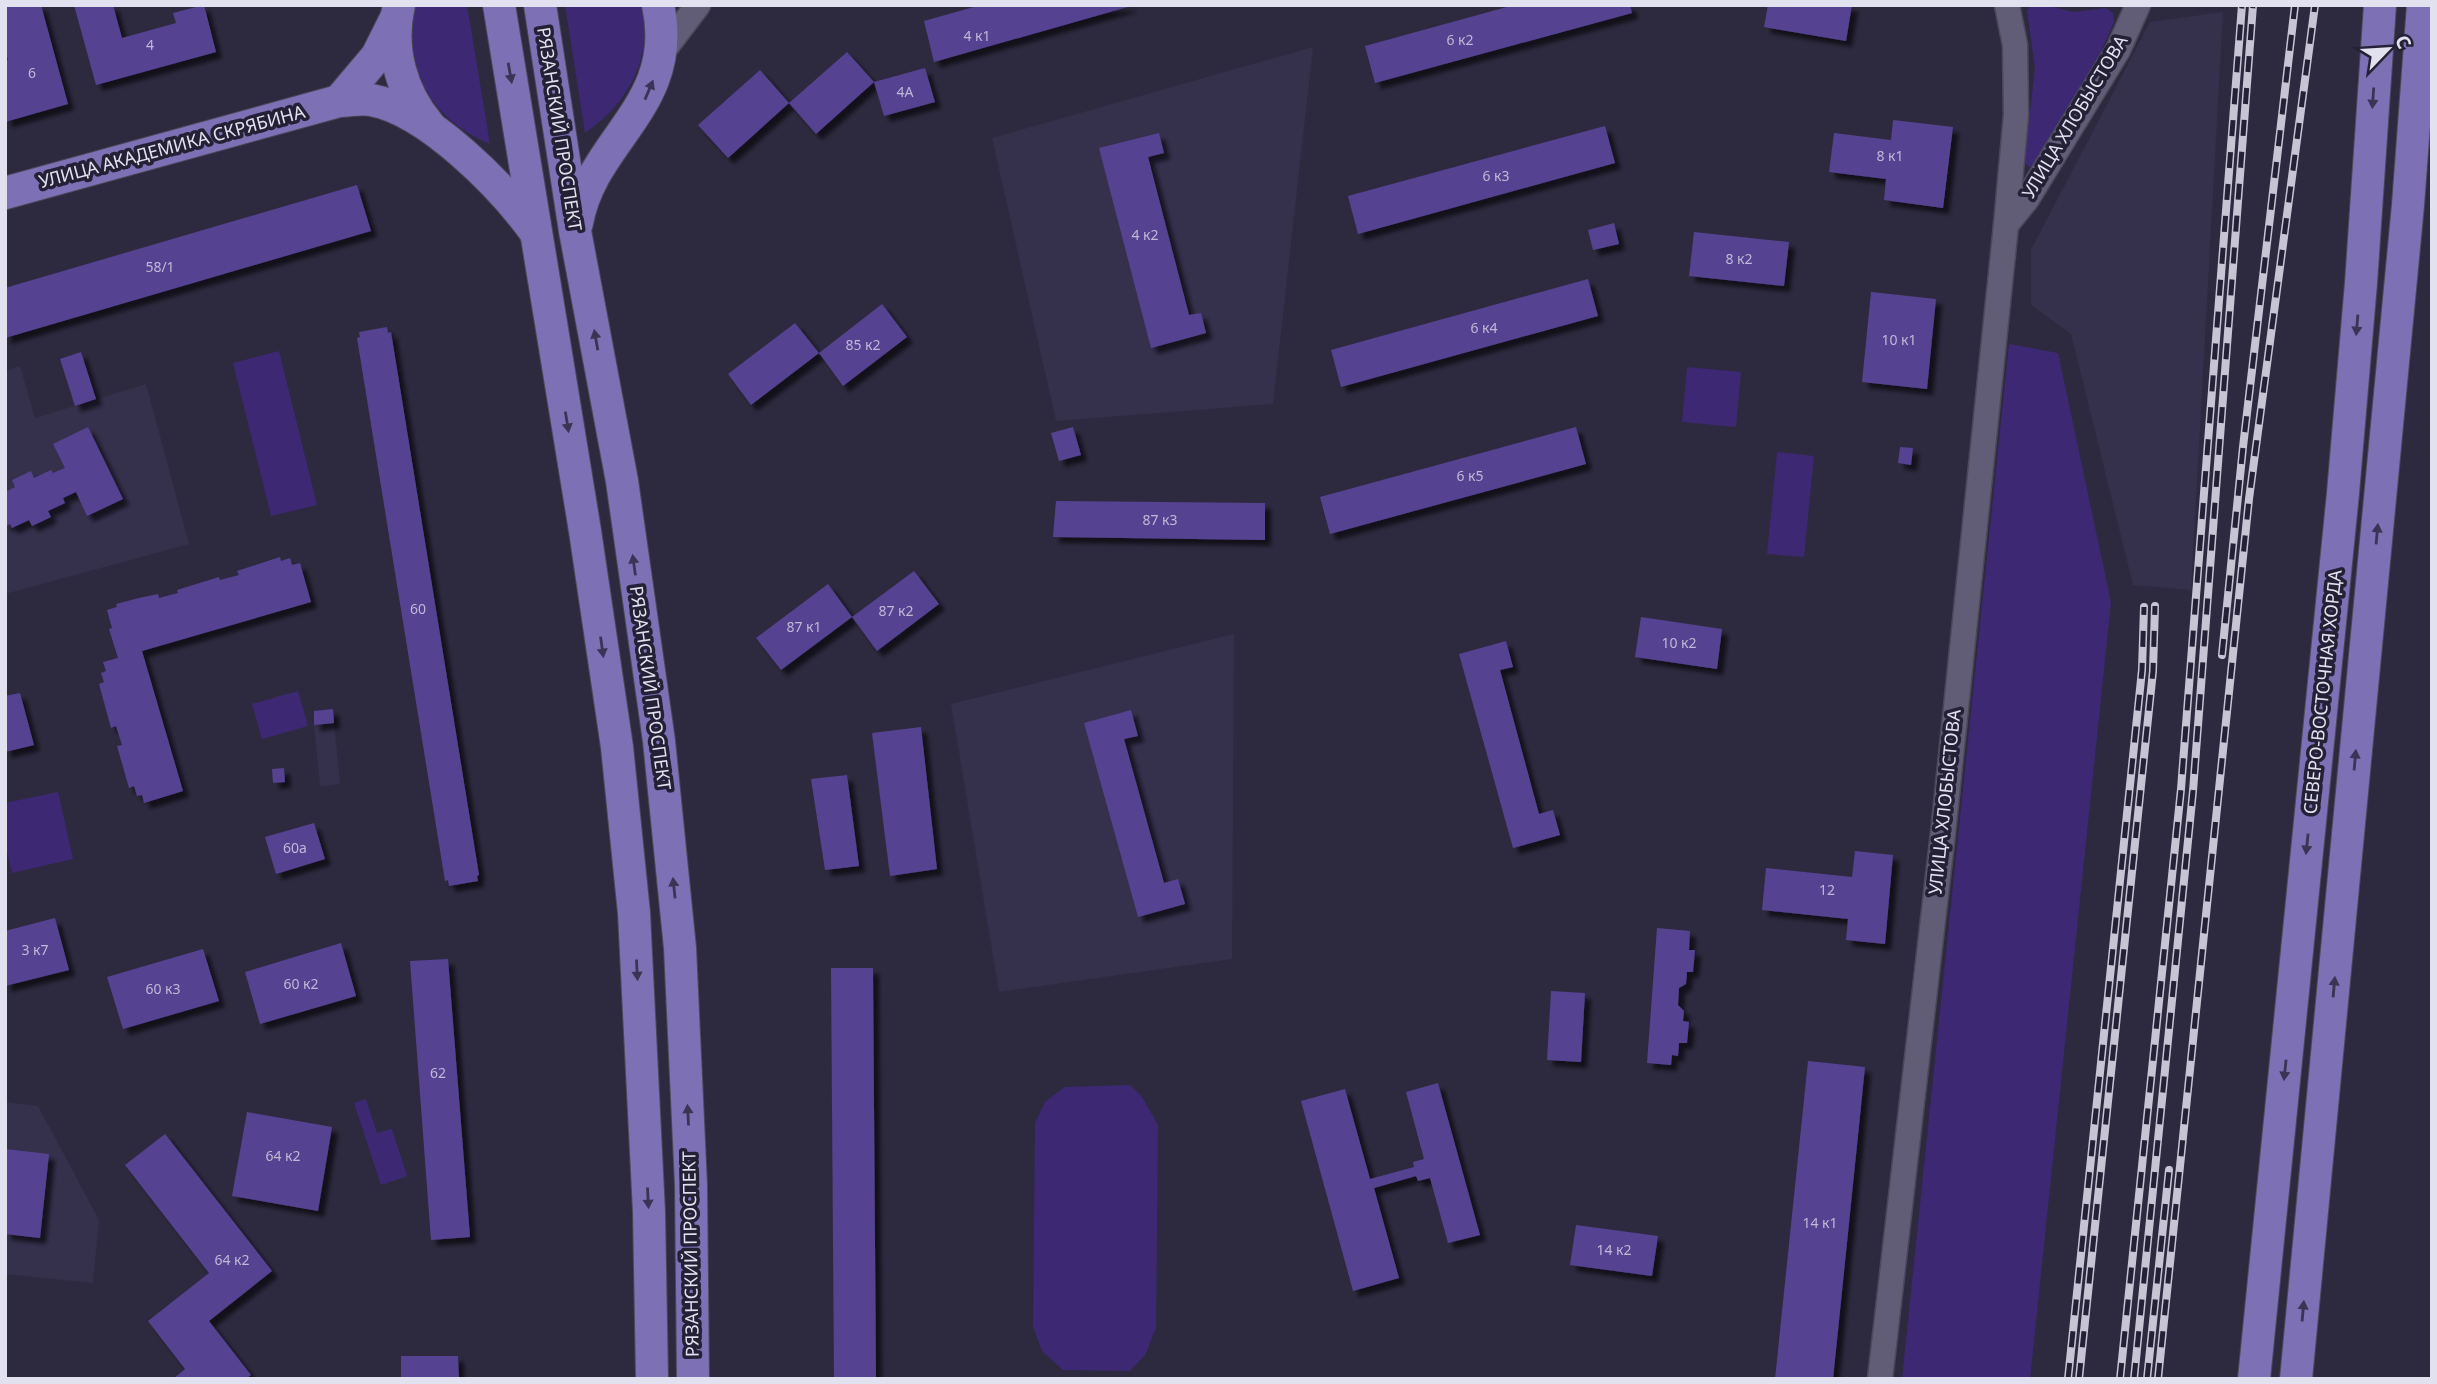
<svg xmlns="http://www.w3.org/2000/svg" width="2437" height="1384" font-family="'Noto Sans',sans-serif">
<defs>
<filter id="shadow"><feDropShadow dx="6" dy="6" stdDeviation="2" flood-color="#0009"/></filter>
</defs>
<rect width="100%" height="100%" fill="#2d2a3f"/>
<!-- built -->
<g fill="#35304c">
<path d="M2223,12L2191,590L2133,585L2071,334L2031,305V250L2150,22Z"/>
<path d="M1313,47L1273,404L1056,421L992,138Z"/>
<path d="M20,366L35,418L146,384L189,544L5,594V371Z"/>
<path d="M1234,634L1232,959L999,992L951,704Z"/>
<path d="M334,723L340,784L320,786L314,725Z"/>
<path d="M5,1102L38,1106L99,1220L93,1283L5,1274Z"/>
</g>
<!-- green -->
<g fill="#3d2874">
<path d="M414,5H467L490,144C429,119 405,69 414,5Z"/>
<path d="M565,5H642C654,58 627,104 585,133Z"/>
<path d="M2032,5H2045L2073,12L2106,8L2113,13L2114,22L2087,83L2035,166L2029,167L2025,163V156L2035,68L2027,10Z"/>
<path d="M2009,344L2058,353L2111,602L2030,1379H1902Z"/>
<path d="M279,351L317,505L271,516L233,363Z"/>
<path d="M1687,367L1741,372L1736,427L1682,422Z"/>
<path d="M1777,452L1814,456L1804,557L1767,554Z"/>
<path d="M298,691L308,726L262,739L252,704Z"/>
<path d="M58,792L73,859L12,873L5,844V803Z"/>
<path d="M1130,1085L1142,1097L1158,1125L1156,1328L1145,1355L1130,1371L1063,1370L1042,1351L1033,1326L1035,1123L1045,1102L1065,1087Z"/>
<path d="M366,1099L377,1133L392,1129L407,1176L381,1185L354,1103Z"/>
</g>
<!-- building -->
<g fill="#554291" filter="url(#shadow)">
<path d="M5,5H41L68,104L5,122V61L8,60L5,51Z"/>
<path d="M74,5H113L122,38L176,23L173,13L204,5L216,52L96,85Z"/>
<path d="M981,5H1131V6L934,62L924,21Z"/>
<path d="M1514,5H1630L1632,13L1375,83L1365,46Z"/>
<path d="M1768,5H1852L1846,41L1764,27Z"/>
<path d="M847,52L874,82L816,134L789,103Z"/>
<path d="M925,68L935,102L884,116L874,82Z"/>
<path d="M760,70L789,103L728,158L698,125Z"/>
<path d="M1893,120L1953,127L1943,208L1884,200L1886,179L1829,172L1834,133L1891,140Z"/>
<path d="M1605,126L1615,163L1358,234L1348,196Z"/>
<path d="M1159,133L1164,153L1148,157L1189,315L1201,313L1206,333L1151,348L1099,148Z"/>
<path d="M357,185L371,231L5,338V288Z"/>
<path d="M1614,223L1619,244L1593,250L1588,230Z"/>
<path d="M1694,232L1789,242L1784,286L1689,276Z"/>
<path d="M1588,279L1598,316L1341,387L1331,350Z"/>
<path d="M1871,292L1936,299L1927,389L1862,382Z"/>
<path d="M882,304L907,337L843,386L819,353L751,405L728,374L795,323L819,353Z"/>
<path d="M387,327L388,333L391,332L479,875L477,876L478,881L449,886L448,880L445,881L357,338L360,337L359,332Z"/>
<path d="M81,352L96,399L75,406L60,359Z"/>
<path d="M88,427L123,499L87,516L76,492L63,498L65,503L48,511L51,517L32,526L29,520L12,528L10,524L5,526V492L15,487L12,480L31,471L34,478L51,470L53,473L65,468L53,444Z"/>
<path d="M1073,427L1081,455L1059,461L1051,433Z"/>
<path d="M1576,427L1586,464L1330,534L1320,497Z"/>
<path d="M1900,447L1913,448L1911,465L1898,463Z"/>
<path d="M1056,501L1265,503V540L1053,537Z"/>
<path d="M280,557L281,561L290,558L292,565L300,563L311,602L142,651L183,791L144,803L142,795L137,796L134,786L129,788L117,746L122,745L116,726L111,728L99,684L104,682L101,673L106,671L103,662L118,658L109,629L112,628L107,610L117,607L116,604L139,598L158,594L159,598L178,593L177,590L219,577L220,580L239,575L237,571Z"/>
<path d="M914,571L939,604L877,651L852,617Z"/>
<path d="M828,584L852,617L781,670L756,638Z"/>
<path d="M1641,617L1722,629L1717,669L1635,657Z"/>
<path d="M1506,641L1513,667L1500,670L1539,814L1553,810L1560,835L1513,848L1459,654Z"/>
<path d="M20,693L34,745L5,752V696Z"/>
<path d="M333,709L334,723L314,725V711Z"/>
<path d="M1131,710L1138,736L1124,739L1164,883L1178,879L1185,904L1138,917L1084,723Z"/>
<path d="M921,727L937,869L890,876L872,733Z"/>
<path d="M284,768L285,782L273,783L272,769Z"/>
<path d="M847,775L859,866L825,870L811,779Z"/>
<path d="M314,823L325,859L276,874L265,837Z"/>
<path d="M1855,851L1893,855L1885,944L1846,940L1848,919L1762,910L1766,868L1852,877Z"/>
<path d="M55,918L69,970L5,986V931Z"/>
<path d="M1657,928L1690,931L1689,950H1695L1693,972H1687L1686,984L1679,988L1678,1005L1684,1011L1683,1021L1689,1022L1687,1043H1679L1678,1056L1672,1055L1671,1065L1647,1063Z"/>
<path d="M341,943L356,996L260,1024L245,972Z"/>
<path d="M203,949L219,1001L123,1029L107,977Z"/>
<path d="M448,959L470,1237L431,1240L410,961Z"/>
<path d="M831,968H873L876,1379H834Z"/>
<path d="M1551,991L1585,993L1581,1062L1547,1060Z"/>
<path d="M1808,1061L1865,1067L1833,1379H1775Z"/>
<path d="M1438,1083L1480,1235L1448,1243L1430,1178L1418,1181L1416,1176L1374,1188L1399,1278L1353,1291L1301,1101L1345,1089L1370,1179L1414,1167L1413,1162L1424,1159L1406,1092Z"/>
<path d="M247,1112L332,1127L318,1211L232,1196Z"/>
<path d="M165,1134L272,1271L209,1321L251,1375L246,1379H173L185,1369L148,1321L209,1273L125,1165Z"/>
<path d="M5,1149L49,1154L40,1238L5,1234Z"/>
<path d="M1576,1225L1658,1236L1652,1276L1570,1265Z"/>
<path d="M401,1356H458L459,1379H401Z"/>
</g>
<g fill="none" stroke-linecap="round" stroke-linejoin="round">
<!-- minor casing -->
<g stroke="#4b485a" stroke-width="27">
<g id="minor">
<path d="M660,55L698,5"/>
<path d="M2006,225L2027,199L2118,50L2138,5"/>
<path d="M1880,1379L1943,833L2006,225L2016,115L2015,45L2007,5"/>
</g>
</g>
<!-- major casing -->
<g stroke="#4b485a" stroke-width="34">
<g id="major">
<path d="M399,5C389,48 401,92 429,125"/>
<path d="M499,5L585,531L617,747L634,913L649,1212L652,1379"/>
<path d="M540,5L575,231L622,481L659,741L680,948L691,1185L693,1379"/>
<path d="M339,101L377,56L395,20"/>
<path d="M5,193L339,101C349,101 361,98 371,100C428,110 503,187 536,233"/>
<path d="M577,223C591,140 680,105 658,5"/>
<path d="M2254,1379L2343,493L2361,283L2380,5"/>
<path d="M2296,1379L2408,205L2423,5"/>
</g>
</g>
<!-- minor -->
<use href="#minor" stroke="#615d76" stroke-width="24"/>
<!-- major -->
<use href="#major" stroke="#7e70b5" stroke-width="32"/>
<!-- rail casing -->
<g stroke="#c7c5d4" stroke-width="8">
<g id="rail">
<path d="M2222,655L2243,447L2295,5"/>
<path d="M2068,1379L2142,670L2144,607"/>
<path d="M2079,1379L2153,671L2155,606"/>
<path d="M2120,1379L2181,789L2242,5"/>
<path d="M2134,1379L2193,791L2253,5"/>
<path d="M2147,1379L2169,1170"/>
<path d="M2158,1379L2249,499L2315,5"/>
</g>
</g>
<!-- rail -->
<use href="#rail" stroke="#242035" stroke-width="5" stroke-dasharray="16" stroke-linecap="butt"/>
</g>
<!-- one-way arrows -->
<defs><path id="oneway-solid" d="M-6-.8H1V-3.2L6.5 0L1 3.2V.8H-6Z" transform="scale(1.75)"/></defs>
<g fill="#3a3455">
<use href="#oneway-solid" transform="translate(510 73) rotate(80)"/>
<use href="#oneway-solid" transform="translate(649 90) rotate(-67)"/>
<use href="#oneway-solid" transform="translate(2373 98) rotate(94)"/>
<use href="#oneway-solid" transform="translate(2357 325) rotate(95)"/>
<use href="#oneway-solid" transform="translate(596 340) rotate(-100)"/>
<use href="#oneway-solid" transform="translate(567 422) rotate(81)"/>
<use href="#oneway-solid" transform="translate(2377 534) rotate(-85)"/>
<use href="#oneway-solid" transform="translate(634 565) rotate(-98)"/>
<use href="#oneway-solid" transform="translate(602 647) rotate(82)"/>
<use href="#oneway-solid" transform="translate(2355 760) rotate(-85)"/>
<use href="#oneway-solid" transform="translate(2307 844) rotate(96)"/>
<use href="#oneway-solid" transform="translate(674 888) rotate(-96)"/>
<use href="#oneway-solid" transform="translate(637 970) rotate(87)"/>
<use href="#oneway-solid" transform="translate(2334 987) rotate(-85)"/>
<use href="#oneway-solid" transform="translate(2285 1070) rotate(96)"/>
<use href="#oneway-solid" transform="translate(688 1115) rotate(-93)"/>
<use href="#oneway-solid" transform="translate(648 1198) rotate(87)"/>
<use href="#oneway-solid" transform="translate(2303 1311) rotate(-85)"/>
</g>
<g text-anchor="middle" stroke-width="7" stroke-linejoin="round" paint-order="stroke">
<!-- number labels -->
<g font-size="14" fill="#bfb9d8">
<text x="977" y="41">4 к1</text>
<text x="1460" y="45">6 к2</text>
<text x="150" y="50">4</text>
<text x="32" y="78">6</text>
<text x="905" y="97">4А</text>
<text x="1890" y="161">8 к1</text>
<text x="1496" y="181">6 к3</text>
<text x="1145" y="240">4 к2</text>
<text x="1739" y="264">8 к2</text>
<text x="160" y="272">58/1</text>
<text x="1484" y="333">6 к4</text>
<text x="1899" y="345">10 к1</text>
<text x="863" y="350">85 к2</text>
<text x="1470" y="481">6 к5</text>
<text x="1160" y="525">87 к3</text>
<text x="418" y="614">60</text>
<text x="896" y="616">87 к2</text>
<text x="804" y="632">87 к1</text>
<text x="1679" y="648">10 к2</text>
<text x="295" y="853">60а</text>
<text x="1827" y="895">12</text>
<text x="35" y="955">3 к7</text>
<text x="301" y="989">60 к2</text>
<text x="163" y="994">60 к3</text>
<text x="438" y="1078">62</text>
<text x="283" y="1161">64 к2</text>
<text x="1820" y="1228">14 к1</text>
<text x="1614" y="1255">14 к2</text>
<text x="232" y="1265">64 к2</text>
</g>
<!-- street labels -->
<g font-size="18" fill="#e2e1ef" stroke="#242035">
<text transform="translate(2075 117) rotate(-59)" y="6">УЛИЦА ХЛОБЫСТОВА</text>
<text transform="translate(559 129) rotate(81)" y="6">РЯЗАНСКИЙ ПРОСПЕКТ</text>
<text transform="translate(172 147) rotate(-15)" y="6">УЛИЦА АКАДЕМИКА СКРЯБИНА</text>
<text transform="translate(650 688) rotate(82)" y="6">РЯЗАНСКИЙ ПРОСПЕКТ</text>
<text transform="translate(2323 692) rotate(-84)" y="6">СЕВЕРО-ВОСТОЧНАЯ ХОРДА</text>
<text transform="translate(1945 802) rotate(-84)" y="6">УЛИЦА ХЛОБЫСТОВА</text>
<text transform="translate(691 1254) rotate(-91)" y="6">РЯЗАНСКИЙ ПРОСПЕКТ</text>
</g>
</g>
<!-- border -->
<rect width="2437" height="1384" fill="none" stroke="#e2e1ef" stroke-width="14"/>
<!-- north arrow -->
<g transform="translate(2388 49) rotate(65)" stroke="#242035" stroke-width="5" paint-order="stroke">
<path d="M0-5L12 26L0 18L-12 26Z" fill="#e2e1ef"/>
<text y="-10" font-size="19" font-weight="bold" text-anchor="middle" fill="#e2e1ef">С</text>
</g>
</svg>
